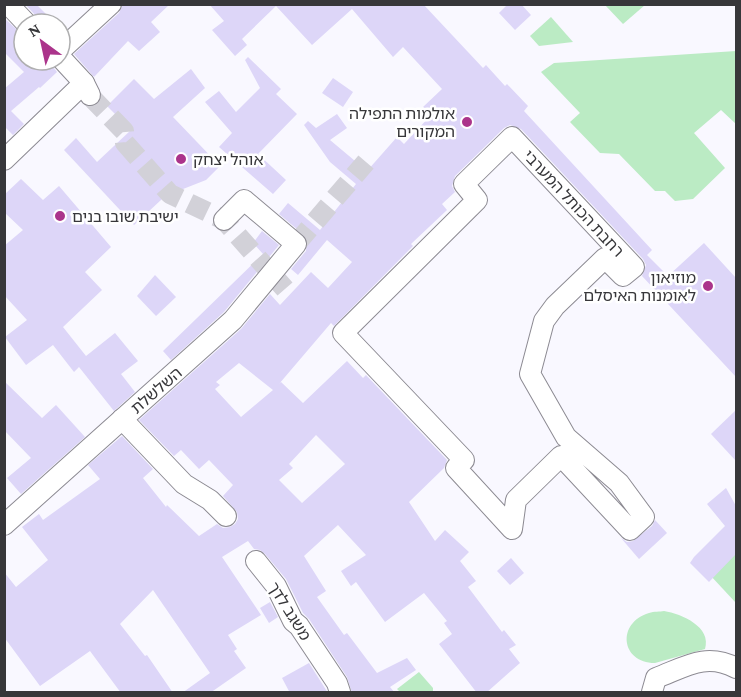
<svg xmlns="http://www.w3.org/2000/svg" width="741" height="697" font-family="'Crimson Pro','Noto Sans Hebrew',serif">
<rect width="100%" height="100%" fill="#f9f8ff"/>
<!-- green -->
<g fill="#bbebc4">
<path d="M605,5H645L623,24Z"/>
<path d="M551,17L573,42L539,46L530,36Z"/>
<path d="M736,51V124L721,110L694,133L725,168L693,199L675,201L665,191H655L619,154L600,153L570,122L580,113L541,72L554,63Z"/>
<path d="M736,552V603L697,561Z"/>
<path d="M664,611C682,614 712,627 705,649L655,663C621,663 616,623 649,613C654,611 660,612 664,611Z"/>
<path d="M419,672L433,688V692H400L397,689Z"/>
</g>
<!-- building -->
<g fill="#ddd6f8" fill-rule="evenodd">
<path d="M25,4H36L56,24H39L36,16Z"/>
<path d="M123,4H170L151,22L160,32L139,51L128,41L94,77L74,54L119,13Z"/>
<path d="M209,4H423L483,68L486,65L505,86L507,84L528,106L524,111L652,250L647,255L668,276L704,243L736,278V377L642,276L646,265L643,259L521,129L510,125L504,128L455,176L452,186L455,192L442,204L447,210L411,244L413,246L334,326L331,323L279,384L281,382L303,403L347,361L363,378L366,375L447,460L444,468L409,502L435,541L445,530L469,552L460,561L476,581L468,587L502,632L504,630L516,645L509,649L520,663L486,693H477L439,644L452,634L444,623L447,621L424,593L385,622L356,582L351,586L341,571L366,555L338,525L304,556L326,591L317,597L344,635L347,633L377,673L407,658L416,670L390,687L395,693H352L347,677L309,619L303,613L286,579L265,554L260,550L254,549L248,541L222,557L261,615L228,635L237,649L234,651L246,668L210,693H182L210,673L153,590L120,624L145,656L147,655L173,693H121L90,651L40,686L4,637V572L16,587L48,560L22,527L39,514L43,520L100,479L88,465L122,436L153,469L143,478L166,507L167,505L199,536L217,524L223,528L230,527L235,524L238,519L237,512L223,496L233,485L209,460L199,469L181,450L174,456L139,420L241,329L270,294L280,305L311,272L328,288L352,262L327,240L298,275L291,269L306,251L307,240L304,235L279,214L288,203L320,230L356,184L330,162L304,125L308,121L316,128L337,114L347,128L330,140L367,171L397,137L404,144L431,115L423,107L442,89L403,47L393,57L352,9L312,45L276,6L242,39L247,45L235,56L212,30L224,21ZM239,363L273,390L241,417L215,389L220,385L216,382ZM316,435L345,464L302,503L279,480L293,468L289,464Z"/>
<path d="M508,4H521L531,15L515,30L499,13Z"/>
<path d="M4,18L24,36V60H48L57,72L40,88L39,87L11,111L24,124L13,135L4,126V89L24,72L4,52Z"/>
<path d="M248,57L281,89L276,94L297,114L258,154L286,180L273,194L219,147L232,133L205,102L219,91L236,112L260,88L245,60Z"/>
<path d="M191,69L205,88L173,117L220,166L206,180L178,191L175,187L134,225L64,150L76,138L97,162L131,130L107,106L134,79L154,99Z"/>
<path d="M333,78L353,92L343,107L322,93Z"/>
<path d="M21,179L43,200L59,186L111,247L85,272L102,290L63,327L86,356L115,333L138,361L121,374L135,392L114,411L79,367L74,372L53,345L26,365L5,337L27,320L4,295V246L23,230L4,212V195Z"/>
<path d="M262,231L279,245L224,312L171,360L163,351L263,254L253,243Z"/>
<path d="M155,275L176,297L156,316L137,296Z"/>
<path d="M4,381L42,418L56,405L85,437L21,494L7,478L31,458L4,430Z"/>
<path d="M736,410V461L711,434Z"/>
<path d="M726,488L736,506V554L709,582L690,563L694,557L725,526L707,504Z"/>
<path d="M655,520L667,533L639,559L621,538L627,542L633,541L652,526Z"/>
<path d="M511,558L524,573L510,585L497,571Z"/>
<path d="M270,602L278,617L269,623L260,608Z"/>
<path d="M309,663L328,693H290L282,678Z"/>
</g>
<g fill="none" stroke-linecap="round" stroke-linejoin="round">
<!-- street-tunnel -->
<g stroke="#d2d1d8" stroke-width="20" stroke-dasharray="20 10" stroke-linecap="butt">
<path d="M90,96L124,131L125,143L170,194L224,220L285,289"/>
<path d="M296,244L366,162"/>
</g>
<!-- street casing -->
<g stroke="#8c8a92" stroke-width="22">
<g id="street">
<path d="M8,4L27,24"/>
<path d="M60,51L111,4"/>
<path d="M60,57L84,83L90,95"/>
<path d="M512,137L634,267L623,276L605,258L555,306L544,321L530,374L566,437L619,483L644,517L630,530L561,456L516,500L512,529L456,468L464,460L343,333L477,200L464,184Z"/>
<path d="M4,160L84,83"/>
<path d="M122,419L184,484L210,500L226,516"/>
<path d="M4,525L233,320L296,244L244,200L224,220"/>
<path d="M256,561L276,586L293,621L299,626L337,683L340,692"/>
<path d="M652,692L656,678C685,667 706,652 736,668"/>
</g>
</g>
<!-- street -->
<use href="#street" stroke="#fff" stroke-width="20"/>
</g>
<!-- markers -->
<g fill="#ab348b" stroke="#fff" stroke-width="2">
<circle cx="467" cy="122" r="6"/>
<circle cx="181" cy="159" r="6"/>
<circle cx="60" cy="216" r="6"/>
<circle cx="708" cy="286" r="6"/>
</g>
<g text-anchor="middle" stroke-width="5" stroke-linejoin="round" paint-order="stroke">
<!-- poi labels -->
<g font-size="16" fill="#37373a" stroke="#fff" text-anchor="end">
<text x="455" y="119">אולמות התפילה<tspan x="455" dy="18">המקורים</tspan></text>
<text x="193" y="165" text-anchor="start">אוהל יצחק</text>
<text x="72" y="222" text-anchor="start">ישיבת שובו בנים</text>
<text x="696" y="283">מוזיאון<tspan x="696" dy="18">לאומנות האיסלם</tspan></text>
</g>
<!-- street labels -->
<g font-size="16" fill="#37373a" stroke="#fff">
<text transform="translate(574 203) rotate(47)" y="6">רחבת הכותל המערבי</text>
<text transform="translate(156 390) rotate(-41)" y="6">השלשלת</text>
<text transform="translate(290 611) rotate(58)" y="6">משגב לדך</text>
</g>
</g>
<!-- border -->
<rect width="741" height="697" fill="none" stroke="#37373a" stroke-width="12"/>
<!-- north arrow -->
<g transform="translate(42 42) rotate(327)"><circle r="28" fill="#ffffff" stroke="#afafb0" stroke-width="1.5"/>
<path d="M0-4.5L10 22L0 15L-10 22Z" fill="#ab348b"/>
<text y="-9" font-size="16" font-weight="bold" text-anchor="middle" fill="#37373a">N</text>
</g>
</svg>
